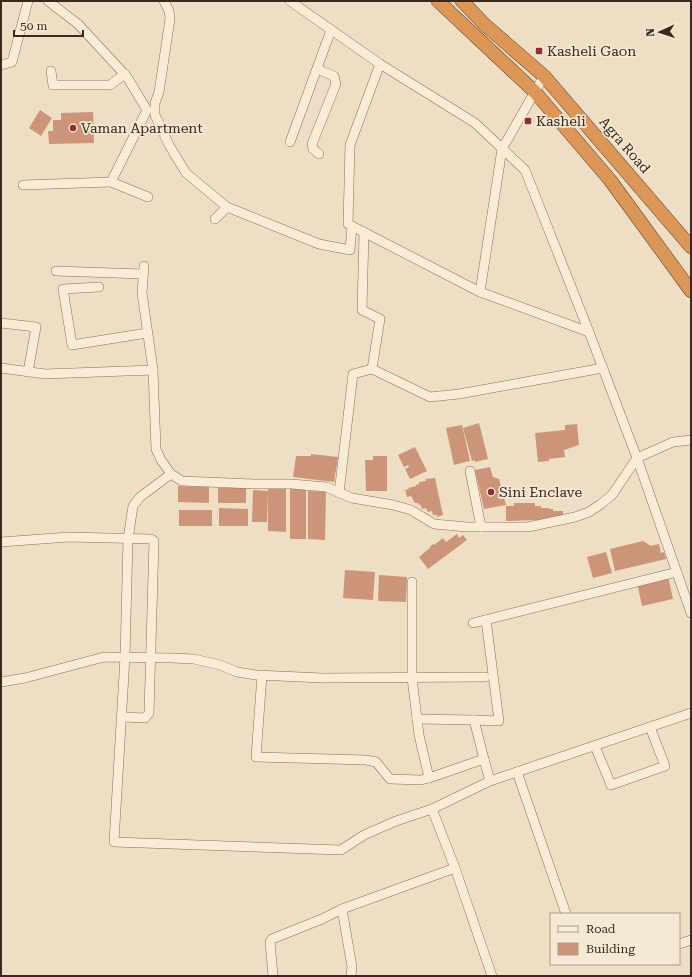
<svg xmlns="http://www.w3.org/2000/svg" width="692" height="977" font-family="'Roboto Serif',serif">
<rect width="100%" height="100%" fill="#eedec4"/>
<!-- building -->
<g fill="#cc957a">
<path d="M40,110L52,118L41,136L29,128Z"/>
<path d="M93,112L94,143L49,144L48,131H53V120H61V113Z"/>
<path d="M479,423L488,459L475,462V460L472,461L463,428Z"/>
<path d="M577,424L579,445L564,450L565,457L549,459V461L538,462L535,433L565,430V425Z"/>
<path d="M462,425L470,461L454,465L446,428Z"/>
<path d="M415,447L427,471L410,479L405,469L409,467L408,465L404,467L398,455Z"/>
<path d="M311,454L338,457L334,482L293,477L296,456H311Z"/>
<path d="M373,456H387V491H366L365,460H373Z"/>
<path d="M490,467L493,477L499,479L506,505L484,509L475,470Z"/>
<path d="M435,478L443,515L437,517V515H433L432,511L428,512L426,508L422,509L420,504L418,505V503H415L411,496L407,497L405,490L409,489L408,488L416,486V485L419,484V482L426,481L425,479Z"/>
<path d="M178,486L209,487V503L178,502Z"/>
<rect x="218" y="488" width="28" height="15"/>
<path d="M268,488H286V532L268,531Z"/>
<rect x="290" y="489" width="16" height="50"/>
<path d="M253,490L268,491L267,522H252Z"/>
<path d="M308,491L326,492L325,540L308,539Z"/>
<path d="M514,503H535V506H541V508H549V509H553V511H563V519L506,521V506H514Z"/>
<path d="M219,508L248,509V526H219Z"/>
<rect x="179" y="510" width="33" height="16"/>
<path d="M457,534L459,538L463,535L467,540L428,569L419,557L430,548V547L433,544L434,545L443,538L446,542Z"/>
<path d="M643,541L651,546L659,544L661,553L664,552L666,559L615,571L610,549Z"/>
<path d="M606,552L612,573L593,578L587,557Z"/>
<path d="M345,570L375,572L373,600L343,598Z"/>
<path d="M379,575L407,577L406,602L378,601Z"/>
<path d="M668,576L673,599L642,606L637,583Z"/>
</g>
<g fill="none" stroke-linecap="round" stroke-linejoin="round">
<!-- minor casing -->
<g stroke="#886f5b" stroke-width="10">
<g id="minor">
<path d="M164,1L169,11L170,19L159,92L155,103V115L169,145L186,173L210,193L227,207L319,244L350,250L352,226"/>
<path d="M380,64L350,145L348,224L480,292L589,332"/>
<path d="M1,65L12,62L28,1"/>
<path d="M317,69L334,76L336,84L312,144L313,149L319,154"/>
<path d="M51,71L53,85H110L125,74"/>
<path d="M290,142L331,30"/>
<path d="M111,182L148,197"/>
<path d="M23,185L111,182L147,110L127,77L78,24L48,1"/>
<path d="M215,219L227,207"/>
<path d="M364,232L362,310L380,319L372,369"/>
<path d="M144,266L142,293L153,370L156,449L161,460L171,474L182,481L254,484H291L326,487L352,498L393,505L411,510L434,524L467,527H528L575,517L589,512L601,504L612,495L637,458L589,332L525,170L475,123L380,64L290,1"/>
<path d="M56,271L143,274"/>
<path d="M99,287L63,289L72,345L147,333"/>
<path d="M480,292L502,149L544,76"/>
<path d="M1,323L36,327L28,372"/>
<path d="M1,368L45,374L153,370"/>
<path d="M691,440L673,442L637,458L691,613"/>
<path d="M470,471L481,527"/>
<path d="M171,474L140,497L133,506L128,539L125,657L114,842L341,850L364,835L396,821L432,809L490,781L691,713"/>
<path d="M339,493L353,374L372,369L430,397L459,394L603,368"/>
<path d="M1,542L69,537L151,539L154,541L149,713L145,718L122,717"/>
<path d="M473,623L677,572"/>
<path d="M262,675L256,757L366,760L376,762L390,779L421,780L429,778L419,735L412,678V582"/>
<path d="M1,682L25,678L104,657L172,658L194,659L220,665L237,672L256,675L323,678L485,677"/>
<path d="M417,719L474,720L484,759"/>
<path d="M474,720L499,721L486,620"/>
<path d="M595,746L611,785L665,766L650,727"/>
<path d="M517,772L566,914"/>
<path d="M429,778L484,759L490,781"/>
<path d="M455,868L492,976"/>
<path d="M342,909L352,967L351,976"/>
<path d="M679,944L691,940"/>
<path d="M273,976L270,942L272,939L322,919L342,909L455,868L432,809"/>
</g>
</g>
<!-- highway casing -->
<g stroke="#563e2f" stroke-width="14">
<g id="highway">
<path d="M438,1L535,92L610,180L691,291"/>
<path d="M462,1L485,25L544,76L691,247"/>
</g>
</g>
<!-- minor -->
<use href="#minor" stroke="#f9ecd7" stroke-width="9"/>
<!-- highway -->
<use href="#highway" stroke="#dc9656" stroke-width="13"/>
</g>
<!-- markers -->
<g fill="#972b35" stroke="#f5e9d4" stroke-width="1.5">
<rect x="535" y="47" width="8" height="8" rx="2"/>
<rect x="524" y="117" width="8" height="8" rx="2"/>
<circle cx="73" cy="128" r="4"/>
<circle cx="491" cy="492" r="4"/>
</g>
<g text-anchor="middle" stroke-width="3.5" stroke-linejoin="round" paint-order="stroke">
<!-- poi labels -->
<g font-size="14" fill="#39291e" stroke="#f5e9d4" text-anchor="start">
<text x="547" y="56">Kasheli Gaon</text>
<text x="536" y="126">Kasheli</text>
<text x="81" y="133">Vaman Apartment</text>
<text x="499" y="497">Sini Enclave</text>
</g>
<!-- street labels -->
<g font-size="14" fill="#39291e" stroke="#f5e9d4">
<text transform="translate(625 145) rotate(49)" y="5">Agra Road</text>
</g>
</g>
<!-- border -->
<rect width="692" height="977" fill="none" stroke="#39291e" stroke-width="4"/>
<!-- legend -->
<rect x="550" y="913" width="130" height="52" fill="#f5e9d4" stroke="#aa9c8b"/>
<rect x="558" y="926" width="20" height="6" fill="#f9ecd7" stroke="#aa9c8b"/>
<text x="586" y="933" font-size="12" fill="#39291e">Road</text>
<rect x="558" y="943" width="20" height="12" fill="#cc957a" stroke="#aa9c8b"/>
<text x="586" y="953" font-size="12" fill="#39291e">Building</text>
<!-- north arrow -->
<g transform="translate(660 32) rotate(267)" stroke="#f5e9d4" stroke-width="3" paint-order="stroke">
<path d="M0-3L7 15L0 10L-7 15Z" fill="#39291e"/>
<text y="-6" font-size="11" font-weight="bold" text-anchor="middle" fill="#39291e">N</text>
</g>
<!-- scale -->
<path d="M14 30v6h69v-6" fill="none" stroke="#39291e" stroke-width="2"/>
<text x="20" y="30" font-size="12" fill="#39291e" stroke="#f5e9d4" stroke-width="3" paint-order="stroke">50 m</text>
</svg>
